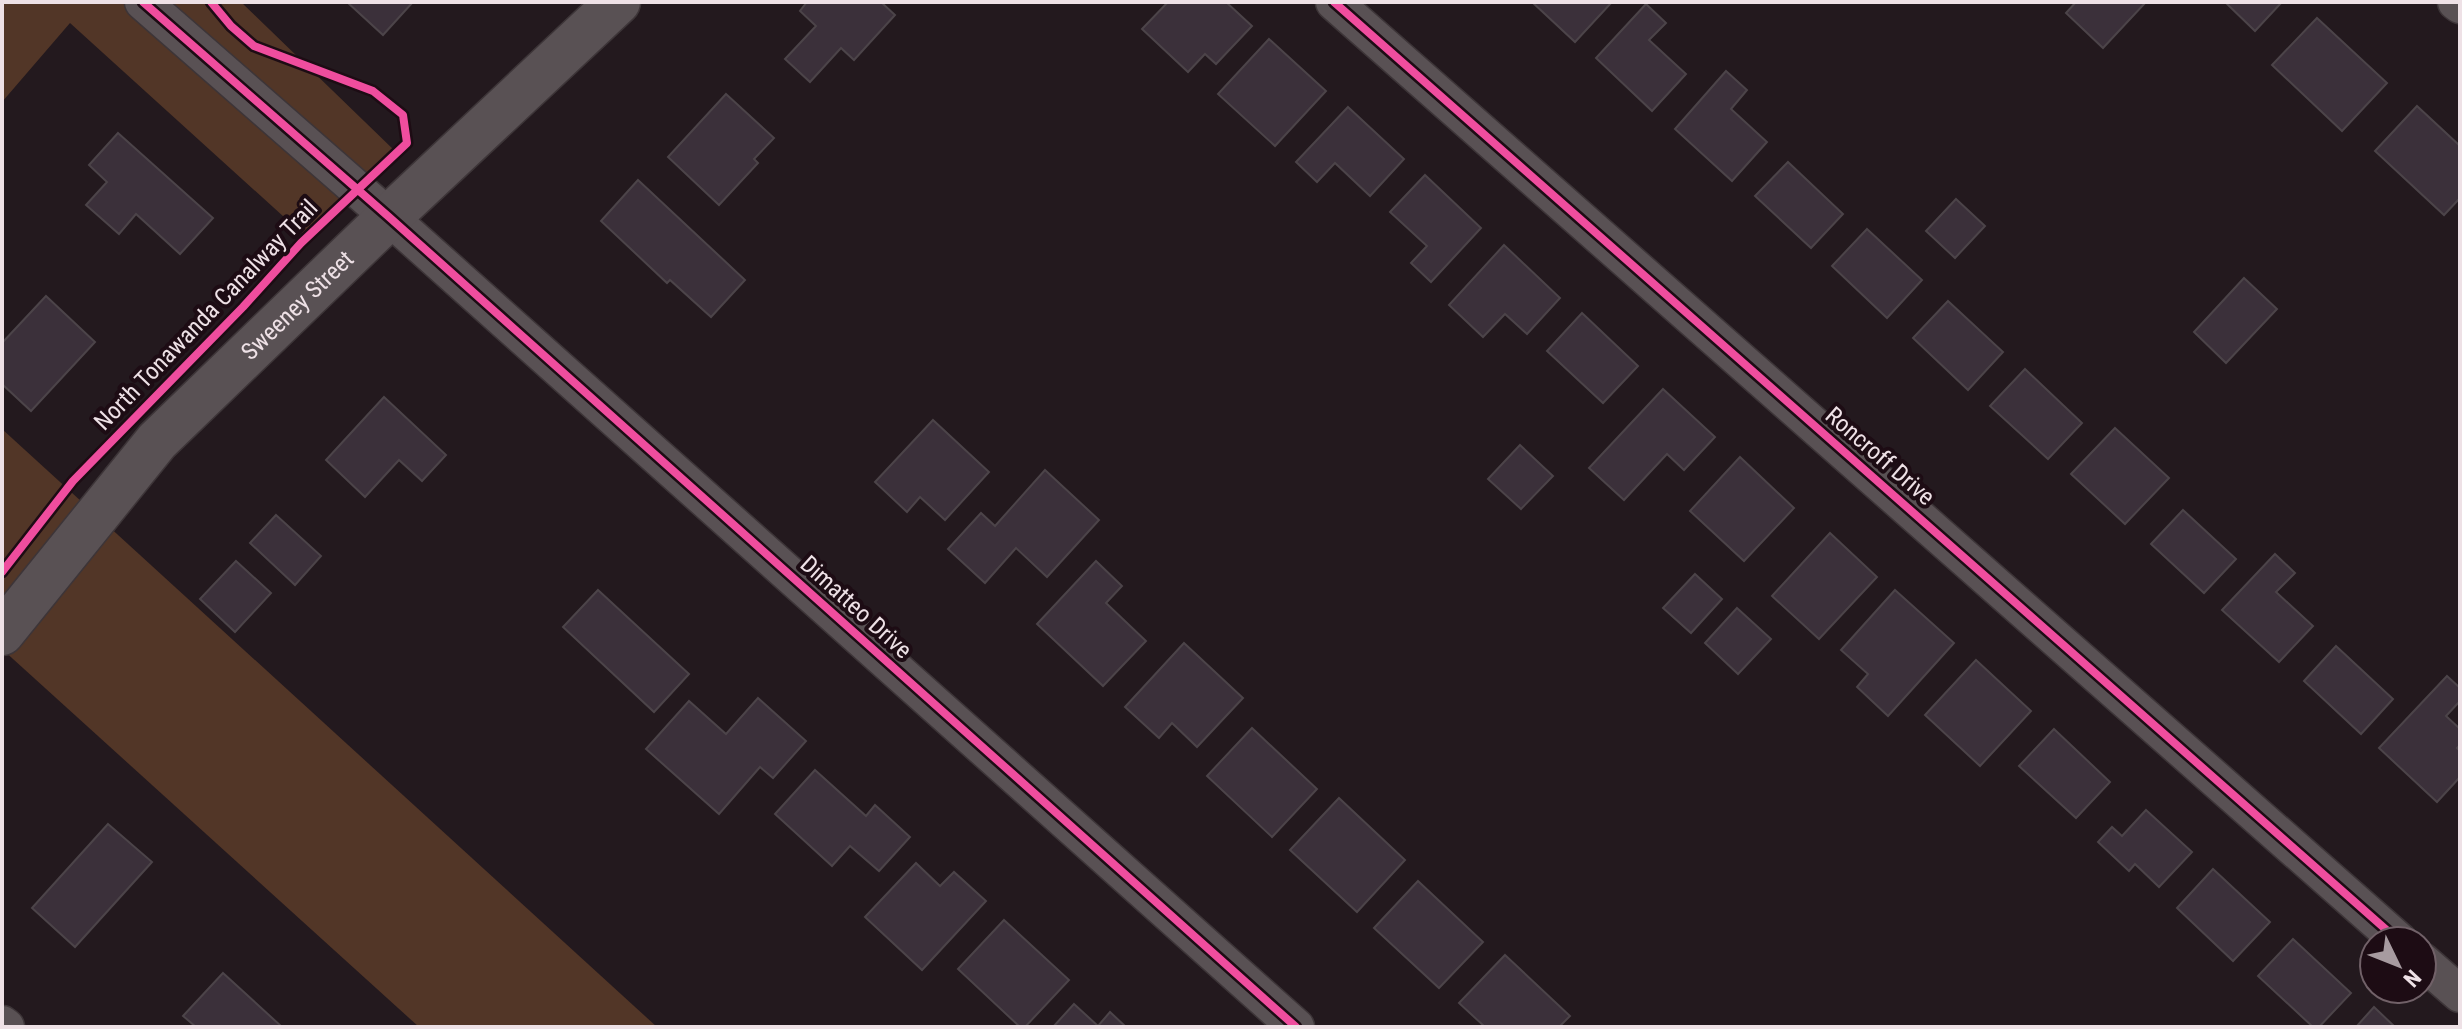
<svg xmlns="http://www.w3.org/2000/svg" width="2462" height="1029" font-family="'Roboto Condensed',sans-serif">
<rect width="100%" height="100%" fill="#23191e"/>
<!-- green -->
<g fill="#523627">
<path d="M2,2H241L396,152L306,237L70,23L2,102Z"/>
<path d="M2,429L657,1027H419L2,649Z"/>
</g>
<!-- building -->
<g fill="#3b303a" stroke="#4c4449" stroke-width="2">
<path d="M347,2H413L383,35Z"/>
<path d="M807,2H881L895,15L854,60L841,48L810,82L785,59L816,26L800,11Z"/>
<path d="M1168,2H1226L1252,26L1216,64L1205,54L1188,72L1142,29Z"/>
<path d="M1532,2H1612L1575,42Z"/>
<path d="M2076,2H2146L2103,48L2066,13Z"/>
<path d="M2225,2H2282L2255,31Z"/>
<path d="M1646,4L1666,23L1649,40L1686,74L1652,111L1596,58Z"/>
<path d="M2317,18L2387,83L2342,131L2272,65Z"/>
<path d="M1269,39L1326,91L1275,146L1218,94Z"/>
<path d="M1726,71L1747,90L1731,109L1767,142L1732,181L1675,129Z"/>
<path d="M726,94L774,138L754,159L758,163L719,205L668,157Z"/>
<path d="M2417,106L2460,146V198L2444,215L2375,151Z"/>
<path d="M1348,107L1404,159L1370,196L1335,163L1317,182L1296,162Z"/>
<path d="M118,133L213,218L180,254L136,214L119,234L86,205L107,182L89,165Z"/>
<path d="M1788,162L1843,214L1811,248L1755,196Z"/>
<path d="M1425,175L1481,228L1431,282L1411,263L1427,246L1390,212Z"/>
<path d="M638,180L745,280L711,317L670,280L667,283L601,221Z"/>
<path d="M1956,199L1985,226L1955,258L1926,231Z"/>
<path d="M1867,229L1922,280L1887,318L1832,266Z"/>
<path d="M1504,245L1560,298L1527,334L1505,314L1483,337L1449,305Z"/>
<path d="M2244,278L2277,309L2226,363L2194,332Z"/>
<path d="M46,296L95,342L31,411L2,384V343Z"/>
<path d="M1948,301L2003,352L1968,390L1913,338Z"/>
<path d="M1582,313L1638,366L1603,403L1547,351Z"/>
<path d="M2025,369L2082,423L2048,459L1990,406Z"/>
<path d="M1663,389L1715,437L1684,470L1667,454L1624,500L1589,468Z"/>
<path d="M384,397L446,455L422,481L399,460L365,497L326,460Z"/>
<path d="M933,420L989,472L945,520L920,497L907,512L875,482Z"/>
<path d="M2115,428L2169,478L2125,524L2071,474Z"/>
<path d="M1520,445L1553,476L1521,509L1488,479Z"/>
<path d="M1740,457L1794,508L1744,561L1690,511Z"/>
<path d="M1045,470L1099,520L1047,577L1016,548L985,583L948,549L981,513L995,526Z"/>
<path d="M2183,510L2236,559L2204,593L2151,544Z"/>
<path d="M276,515L321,556L295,585L250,543Z"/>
<path d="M1830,533L1877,577L1819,639L1772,596Z"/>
<path d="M2275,554L2295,573L2276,592L2313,626L2279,662L2222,610Z"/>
<path d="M236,561L271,593L235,632L200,599Z"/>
<path d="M1096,561L1122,586L1106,603L1146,641L1103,686L1037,624Z"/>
<path d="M1695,574L1722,599L1691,633L1663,608Z"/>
<path d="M598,590L689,674L654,712L563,627Z"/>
<path d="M1895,590L1954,643L1888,716L1857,687L1868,674L1841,650Z"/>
<path d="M1737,608L1771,639L1738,674L1705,643Z"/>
<path d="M1184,643L1243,698L1197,747L1172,723L1159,738L1125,707Z"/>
<path d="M2336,646L2393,699L2361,734L2304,681Z"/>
<path d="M1976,660L2031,711L1980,766L1925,715Z"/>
<path d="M2447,676L2460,688V701L2446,716L2460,729V745L2457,748L2460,751V777L2437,802L2379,748Z"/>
<path d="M758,698L806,741L773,778L760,767L719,814L646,749L689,701L726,734Z"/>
<path d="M1252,728L1317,789L1272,837L1207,776Z"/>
<path d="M2054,729L2110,782L2076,818L2019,766Z"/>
<path d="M815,770L866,816L875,805L910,837L879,871L850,846L832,866L775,814Z"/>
<path d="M1339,798L1405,860L1357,912L1290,850Z"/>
<path d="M2146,810L2192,852L2159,887L2135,864L2129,871L2098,842L2112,827L2122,836Z"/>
<path d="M108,824L152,862L75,947L32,908Z"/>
<path d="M916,863L940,886L954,872L986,901L922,970L865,917Z"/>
<path d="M2213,869L2270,922L2233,961L2177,908Z"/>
<path d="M1418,881L1483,942L1439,988L1374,928Z"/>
<path d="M1004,920L1069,980L1025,1027H1020L958,969Z"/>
<path d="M2293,939L2351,993L2319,1027H2313L2258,976Z"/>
<path d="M1505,955L1570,1016L1559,1027H1485L1459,1003Z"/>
<path d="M223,973L282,1027H196L183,1016Z"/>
<path d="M1074,1004L1098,1026L1110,1012L1126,1027H1053Z"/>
<path d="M2374,1007L2395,1027H2356Z"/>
</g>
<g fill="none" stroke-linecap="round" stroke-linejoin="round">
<!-- minor casing -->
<g stroke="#3d3538" stroke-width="39">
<g id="minor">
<path d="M143,2L389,217L1296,1027"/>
<path d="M1334,2L2399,941"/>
<path d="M2456,2L2460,5"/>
<path d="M2422,961L2460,994"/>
<path d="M2,1024L6,1027"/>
</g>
</g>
<!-- tertiary casing -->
<g stroke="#3d3538" stroke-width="47">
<g id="tertiary">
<path id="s1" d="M2,633L157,441L389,217L618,2"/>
</g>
</g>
<!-- minor -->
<use href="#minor" stroke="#595154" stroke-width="36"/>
<!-- tertiary -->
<use href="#tertiary" stroke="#595154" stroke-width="44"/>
<!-- cycleway casing -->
<g stroke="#1d0c14" stroke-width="13">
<g id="cycleway">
<path d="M143,2L389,217L1296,1027"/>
<path d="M1334,2L2399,941"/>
<path d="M2,572L73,481L243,307L301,243L407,143L403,115L373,91L254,46L231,26L211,2"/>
</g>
</g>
<!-- cycleway -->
<use href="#cycleway" stroke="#ef4d9e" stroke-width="8"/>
</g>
<g text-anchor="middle" stroke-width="8" stroke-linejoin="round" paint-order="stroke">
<!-- street labels -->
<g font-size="24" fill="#eee1e6" stroke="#1d0c14">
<text dy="8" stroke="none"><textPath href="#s1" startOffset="442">Sweeney Street</textPath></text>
<text transform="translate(206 315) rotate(-46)" y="8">North Tonawanda Canalway Trail</text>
<text transform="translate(1880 456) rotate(41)" y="8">Roncroff Drive</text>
<text transform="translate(856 607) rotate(42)" y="8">Dimatteo Drive</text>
</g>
</g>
<!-- border -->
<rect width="2462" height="1029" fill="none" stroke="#eee1e6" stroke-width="8"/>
<!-- north arrow -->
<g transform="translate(2398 965) rotate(133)"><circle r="38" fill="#1d0c14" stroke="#716168" stroke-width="2"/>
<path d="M0-6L14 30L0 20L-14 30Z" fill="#a79ba0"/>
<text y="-12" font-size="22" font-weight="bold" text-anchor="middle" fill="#eee1e6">N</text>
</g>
</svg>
